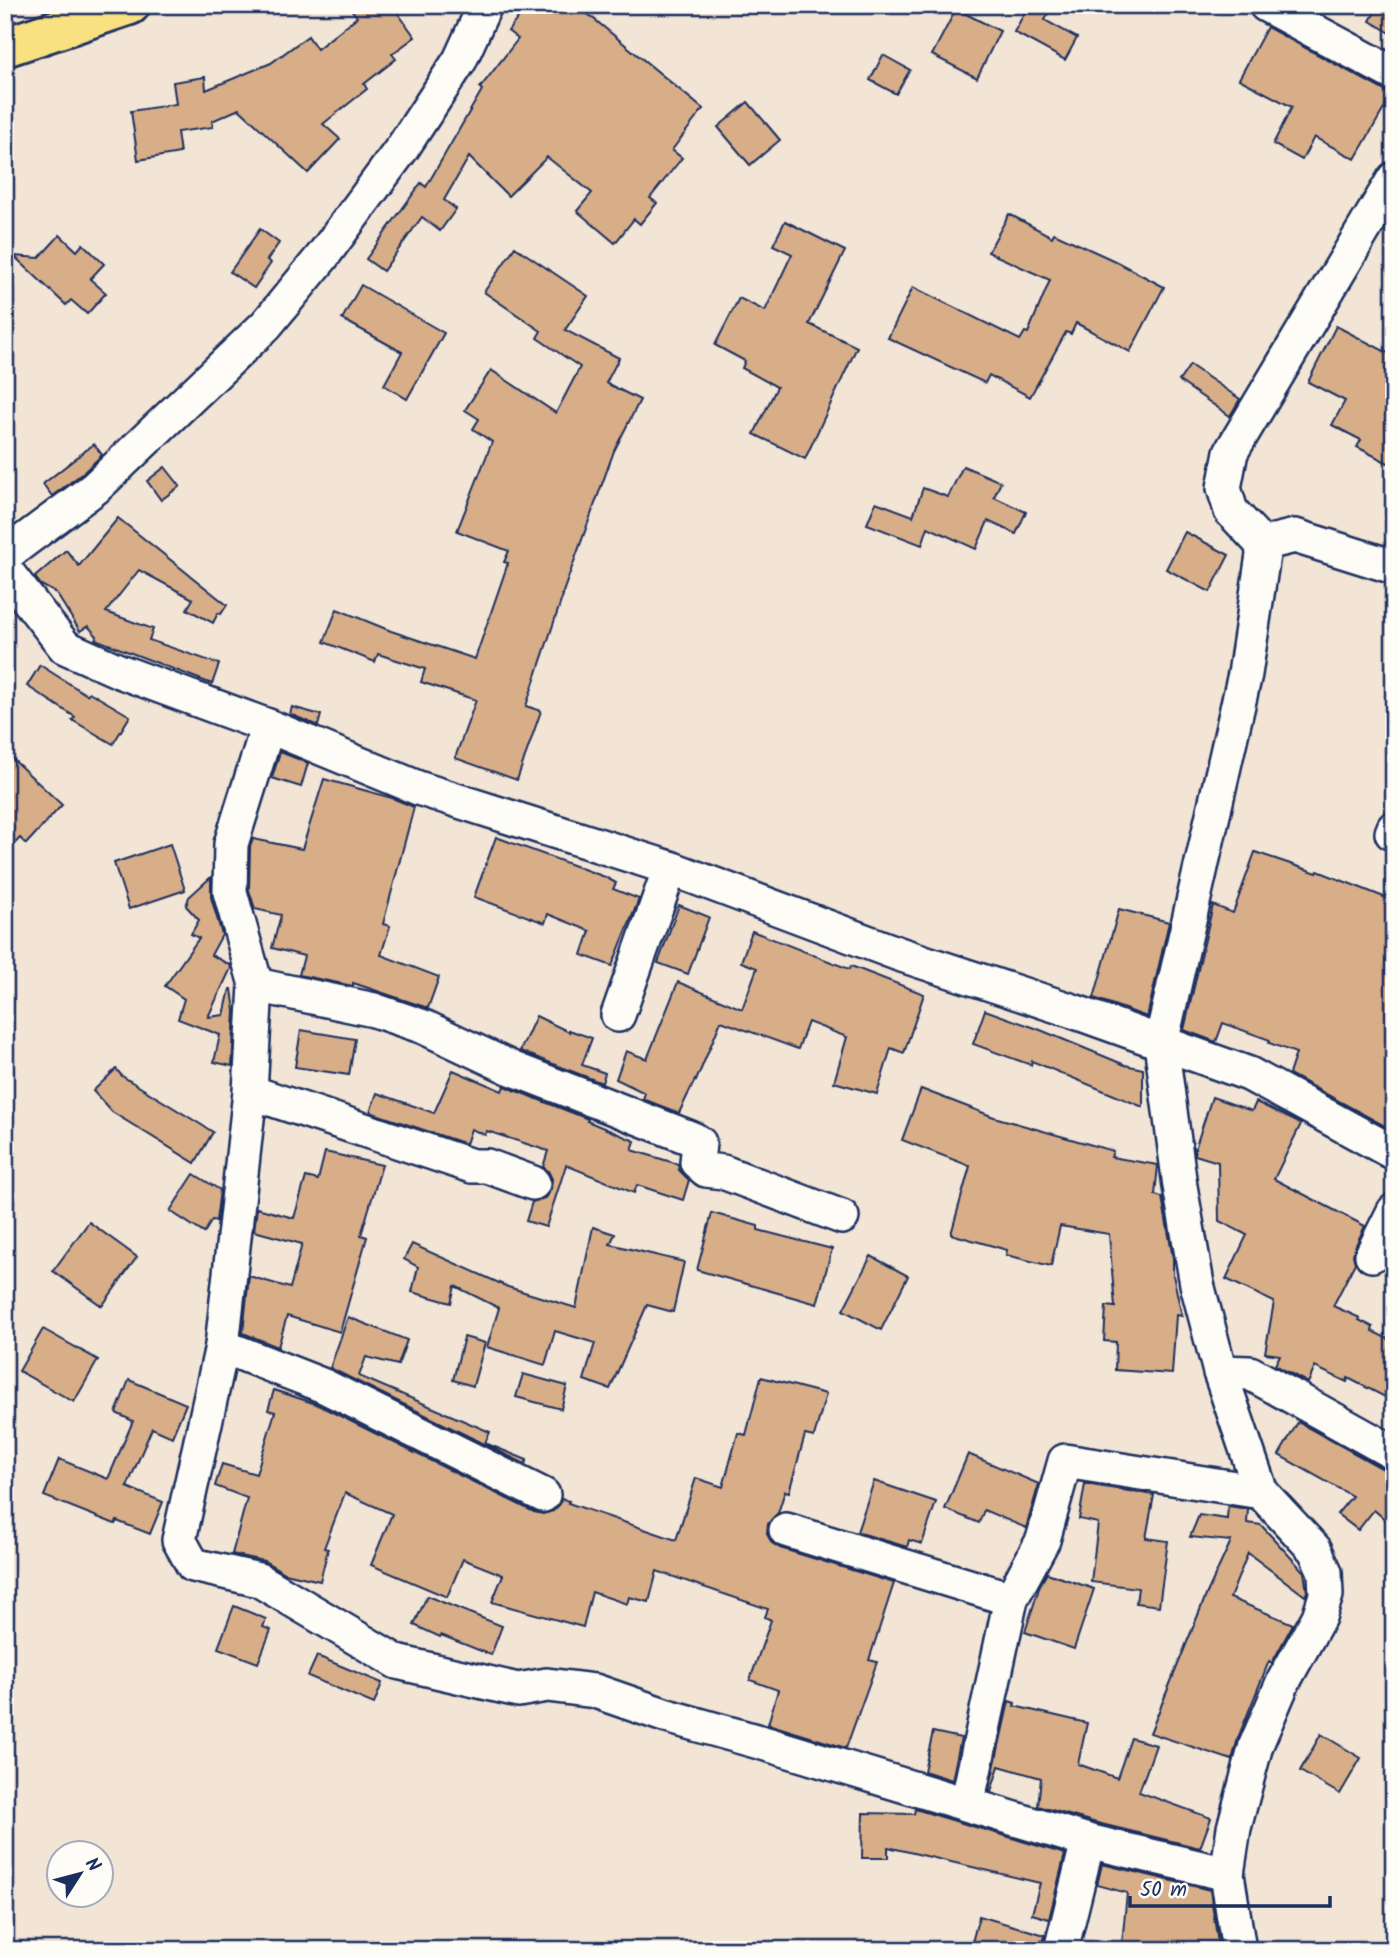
<svg xmlns="http://www.w3.org/2000/svg" width="1399" height="1955" font-family="Kalam,sans-serif">
<rect width="100%" height="100%" fill="#f2e5d6"/>
<filter id="ink" filterUnits="userSpaceOnUse"><feTurbulence type="fractalNoise" baseFrequency=".0143" numOctaves="2"/><feDisplacementMap in="SourceGraphic" scale="14" xChannelSelector="R" yChannelSelector="G"/><feConvolveMatrix kernelMatrix="1 2 1 2 8 2 1 2 1" color-interpolation-filters="sRGB"/></filter>
<g filter="url(#ink)">
<!-- building -->
<g fill="#d8ae89" stroke="#1b2f5e" stroke-width="2">
<path d="M348,5H392L415,37L392,54L396,59L364,84L367,89L323,124L340,139L308,173L239,109L212,121L213,127L177,132L180,153L138,160L131,111L176,104L173,82L205,77L206,90L271,63L308,36L317,49L357,17Z"/>
<path d="M528,5H577L703,109L672,150L682,158L650,198L657,203L640,224L634,219L615,243L577,211L592,193L547,157L508,196L469,157L444,200L456,209L440,231L422,217L383,271L366,259L421,183L426,187L482,90L480,88L518,39L508,31Z"/>
<path d="M1029,5H1053L1045,20L1077,38L1065,60L1014,32Z"/>
<path d="M1379,5H1394V35L1370,21Z"/>
<path d="M956,9L1000,31L977,78L932,55Z"/>
<path d="M1267,27L1385,91L1393,93L1355,159L1314,137L1302,160L1273,144L1292,107L1239,79Z"/>
<path d="M883,55L910,70L896,94L870,80Z"/>
<path d="M748,102L780,140L750,165L718,127Z"/>
<path d="M1009,214L1052,237L1054,233L1115,261L1164,287L1130,352L1076,323L1071,334L1066,332L1030,397L989,375L985,383L888,338L913,287L1020,340L1025,332L1028,333L1050,280L988,252Z"/>
<path d="M785,221L845,251L809,324L857,347L805,459L754,434L777,387L742,368L745,361L715,345L739,298L765,311L792,254L773,245Z"/>
<path d="M260,229L279,243L267,260L271,263L254,288L230,272Z"/>
<path d="M60,235L77,251L83,244L104,264L90,279L106,293L87,314L71,300L66,305L14,256L39,258Z"/>
<path d="M515,247L588,296L565,330L619,358L606,383L640,400L614,451L562,595H563L526,706L541,711L517,780L455,758L476,700L421,682L425,669L378,654L375,662L324,642L337,609L391,631L475,659L508,563L504,562L509,551L457,531L492,442L473,429L479,419L465,410L491,370L556,413L580,367L537,338L541,331L484,292Z"/>
<path d="M361,285L444,333L407,399L384,385L402,352L342,319Z"/>
<path d="M1336,326L1394,356V466L1357,447L1361,440L1332,425L1345,401L1308,382Z"/>
<path d="M1190,365L1240,399L1230,416L1179,381Z"/>
<path d="M94,444L102,455L83,473L52,496L43,484Z"/>
<path d="M963,466L1001,482L994,497L1026,512L1016,534L988,521L976,549L928,527L922,545L867,524L876,502L913,516L923,488L948,497Z"/>
<path d="M165,467L180,486L161,500L147,481Z"/>
<path d="M118,518L227,605L221,614L218,613L213,623L187,609L193,599L139,570L106,612L153,629L149,640L219,664L212,684L95,639L97,636L88,626L80,631L56,593L41,585L35,577L66,550L79,566Z"/>
<path d="M1185,532L1229,555L1210,592L1166,569Z"/>
<path d="M40,665L87,695L89,692L130,716L113,744L72,720L75,717L27,686Z"/>
<path d="M292,707L321,715L318,726L290,714Z"/>
<path d="M5,752L62,805L26,844L20,838L5,854Z"/>
<path d="M280,752L308,763L301,787L272,778Z"/>
<path d="M324,779L392,798L414,807L383,924L390,926L381,955L439,977L428,1008L353,983V986L299,975L304,956L272,948L281,915L255,909L249,890L250,847L253,839L302,849Z"/>
<path d="M496,837L605,877L616,883L613,889L639,899L612,966L582,955L590,931L548,914L545,923L474,897Z"/>
<path d="M170,844L185,890L129,909L114,863Z"/>
<path d="M1255,852L1317,873L1318,871L1394,901V1131L1289,1074L1296,1053L1269,1043L1270,1040L1223,1023L1216,1042L1184,1030L1213,905L1233,913Z"/>
<path d="M211,877V897L222,935L211,955L230,965L231,968L208,1017L224,1015L230,989H232L235,1011L232,1066L214,1062L220,1035L178,1019L184,999L165,986L199,938L191,934L199,920L186,906L189,897Z"/>
<path d="M679,905L709,917L688,974L658,963Z"/>
<path d="M1119,909L1169,922L1147,1017L1094,998Z"/>
<path d="M752,931L849,969L851,966L924,994L904,1053L891,1048L877,1094L834,1082L847,1037L808,1022L798,1049L721,1021L696,1081L695,1080L679,1113L643,1099L645,1093L616,1079L626,1051L647,1059L678,982L742,1009L757,968L741,962Z"/>
<path d="M985,1010L1038,1029L1125,1065L1143,1069V1107L1032,1061L1031,1065L973,1044Z"/>
<path d="M536,1016L569,1032V1030L592,1038L582,1065L605,1073L602,1083L520,1051Z"/>
<path d="M301,1030L355,1039L349,1075L295,1067Z"/>
<path d="M116,1069L122,1076L213,1132L195,1163L112,1112L93,1091Z"/>
<path d="M453,1070L502,1091L504,1086L588,1119L587,1121L635,1141L632,1150L678,1164L679,1170L689,1180L683,1200L637,1185L634,1193L566,1165L546,1227L526,1221L532,1202L545,1198L551,1189L552,1179L548,1171L543,1167L548,1151L487,1131L485,1135L471,1129L466,1144L370,1112L377,1093L434,1113Z"/>
<path d="M921,1089L994,1117L1113,1151L1111,1157L1158,1165L1155,1195L1162,1197L1173,1258V1275L1182,1316L1176,1315L1172,1374L1115,1370L1116,1342L1104,1341L1106,1306L1115,1307L1109,1234L1060,1226L1051,1266L1006,1255L1007,1250L951,1234L970,1166L902,1140Z"/>
<path d="M1212,1097L1252,1111L1256,1102L1301,1124L1274,1179L1365,1226L1355,1247L1353,1255L1355,1263L1333,1306L1360,1318L1359,1320L1373,1327L1372,1331L1394,1342V1379L1385,1397L1348,1378L1347,1382L1315,1367L1308,1383L1275,1365L1280,1355L1265,1353L1274,1302L1226,1279L1247,1235L1219,1221L1218,1162L1195,1155V1149Z"/>
<path d="M325,1152L382,1165L361,1235L367,1237L340,1332L287,1316L278,1347L243,1333L249,1276L290,1288L302,1244L254,1231L257,1208L294,1218L306,1177L318,1180Z"/>
<path d="M194,1174L220,1190L216,1221L212,1220L204,1233L170,1211Z"/>
<path d="M712,1213L758,1226V1230L832,1249L817,1304L697,1270Z"/>
<path d="M89,1222L137,1257L102,1306L53,1271Z"/>
<path d="M593,1227L615,1234L610,1244L684,1262L673,1312L647,1305L610,1389L584,1380L595,1343L555,1331L545,1365L487,1347L499,1308L455,1286L451,1303L412,1292L418,1267L404,1259L412,1244L508,1287L576,1308Z"/>
<path d="M871,1256L908,1276L881,1330L843,1310Z"/>
<path d="M348,1317L407,1340L398,1365L366,1357L359,1376L490,1432L485,1443L527,1460L525,1464L330,1368Z"/>
<path d="M43,1329L98,1360L74,1402L19,1371Z"/>
<path d="M464,1337L485,1343L473,1386L453,1380Z"/>
<path d="M523,1374L567,1386L561,1409L516,1397Z"/>
<path d="M761,1377L826,1394L814,1437L805,1435L789,1492L785,1491L778,1513L768,1524L767,1534L772,1543L780,1548L894,1583L869,1660L877,1662L846,1748L768,1724L778,1690L750,1680L771,1620L765,1617L768,1609L657,1571L649,1602L629,1597L627,1604L592,1592L583,1627L492,1602L503,1575L463,1559L447,1597L371,1565L392,1514L345,1493L324,1548L328,1549L320,1581L285,1573L264,1561L232,1554L247,1498L215,1486L222,1464L256,1474L275,1412L268,1410L274,1390L316,1404L534,1512L543,1514L553,1511L560,1504L561,1499L569,1501L568,1503L676,1540L696,1478L723,1487L738,1433L746,1435Z"/>
<path d="M129,1380L186,1404L172,1437L152,1428L127,1487L163,1502L150,1534L117,1521L115,1524L44,1496L59,1459L108,1479L133,1421L116,1413Z"/>
<path d="M1298,1422L1385,1470L1394,1472V1527L1374,1510L1358,1530L1337,1514L1352,1496L1279,1455Z"/>
<path d="M968,1454L1039,1484L1026,1528L984,1510L979,1523L945,1509Z"/>
<path d="M874,1481L936,1502L922,1544L909,1540L907,1547L857,1532Z"/>
<path d="M1085,1484L1154,1495L1146,1538L1168,1541L1159,1606L1136,1603L1138,1588L1091,1582L1098,1523L1079,1519Z"/>
<path d="M1228,1506L1248,1509L1247,1523L1261,1525L1304,1572L1307,1592L1305,1596L1248,1553L1230,1598L1293,1624L1272,1663L1269,1661L1238,1738L1232,1760L1150,1733L1207,1593L1231,1541L1190,1537L1199,1515L1227,1519Z"/>
<path d="M1047,1573L1094,1589L1074,1649L1025,1632L1040,1585Z"/>
<path d="M427,1596L502,1626L491,1655L441,1635L440,1637L414,1625Z"/>
<path d="M234,1606L266,1619L263,1627L271,1630L258,1663L218,1648Z"/>
<path d="M317,1656L382,1683L374,1704L308,1676Z"/>
<path d="M1009,1701L1015,1703L1014,1706L1087,1723L1078,1764L1117,1778L1131,1738L1156,1745L1139,1792L1211,1818L1200,1848L1093,1822L1038,1806L1041,1778L999,1766L991,1792L989,1791Z"/>
<path d="M933,1732L961,1738L952,1780L924,1771Z"/>
<path d="M1321,1734L1361,1758L1340,1794L1300,1771Z"/>
<path d="M915,1809L1065,1854L1049,1919L1032,1914L1040,1883L888,1847V1858H862L863,1813L914,1814Z"/>
<path d="M1102,1864L1210,1890L1219,1950L1122,1943L1127,1893L1097,1885Z"/>
<path d="M979,1916L1045,1935L1042,1950H970Z"/>
</g>
<g fill="none" stroke-linecap="round" stroke-linejoin="round">
<!-- minor casing -->
<g stroke="#1b2f5e" stroke-width="38">
<g id="minor">
<path d="M1266,5L1394,74"/>
<path d="M1262,544L1295,536L1394,567"/>
<path d="M5,555L95,488L266,325L322,257L403,147L460,60L485,5"/>
<path d="M5,570L65,647L119,671L268,726L418,788L670,868L899,954L1073,1011L1249,1074L1394,1153"/>
<path d="M268,726L231,844L230,892L256,985L250,1092L222,1346L179,1540L193,1565L259,1580L397,1662L518,1690L547,1685L595,1691L667,1716L770,1745L1088,1841L1227,1874"/>
<path d="M1392,833L1394,828"/>
<path d="M256,985L374,1010L424,1027L511,1068L693,1139L699,1143L697,1162L706,1170L723,1172L842,1217"/>
<path d="M618,1015L670,868"/>
<path d="M250,1092L472,1166H487L533,1183"/>
<path d="M1372,1255L1394,1211"/>
<path d="M222,1346L324,1386L543,1495"/>
<path d="M1220,1372L1250,1373L1394,1453"/>
<path d="M786,1530L1011,1599"/>
<path d="M967,1804L1011,1599L1043,1540L1065,1461L1261,1492"/>
<path d="M1061,1950L1088,1841"/>
<path d="M1239,1950L1227,1874L1234,1828L1256,1745L1283,1682L1319,1617L1326,1595L1325,1572L1315,1550L1261,1492L1220,1372L1197,1284L1180,1186L1161,1043L1245,674L1263,555L1262,544L1231,511L1224,488L1231,452L1394,179"/>
</g>
</g>
<!-- highway casing -->
<g stroke="#1b2f5e" stroke-width="44">
<path id="highway" d="M5,47L130,5"/>
</g>
<!-- minor -->
<use href="#minor" stroke="#fdfcf7" stroke-width="33"/>
<!-- highway -->
<use href="#highway" stroke="#f9e181" stroke-width="38"/>
</g>
</g>
<!-- margin -->
<rect width="1399" height="1955" fill="none" stroke="#fdfcf7" stroke-width="28"/>
<rect x="14" y="14" width="1371" height="1927" fill="none" stroke="#1b2f5e" stroke-width="2.5" filter="url(#ink)"/>
<!-- north arrow -->
<g transform="translate(80 1874) rotate(54)"><circle r="33" fill="#fdfcf7" stroke="#a3aaba" stroke-width="2"/>
<path d="M0-5L12 26L0 18L-12 26Z" fill="#1b2f5e"/>
<text y="-10" font-size="19" font-weight="bold" text-anchor="middle" fill="#1b2f5e">N</text>
</g>
<!-- scale -->
<path d="M1130 1896v10h200v-10" fill="none" stroke="#1b2f5e" stroke-width="3.5"/>
<text x="1140" y="1896" font-size="21" fill="#1b2f5e" stroke="#fdfcf7" stroke-width="5" paint-order="stroke">50 m</text>
</svg>
